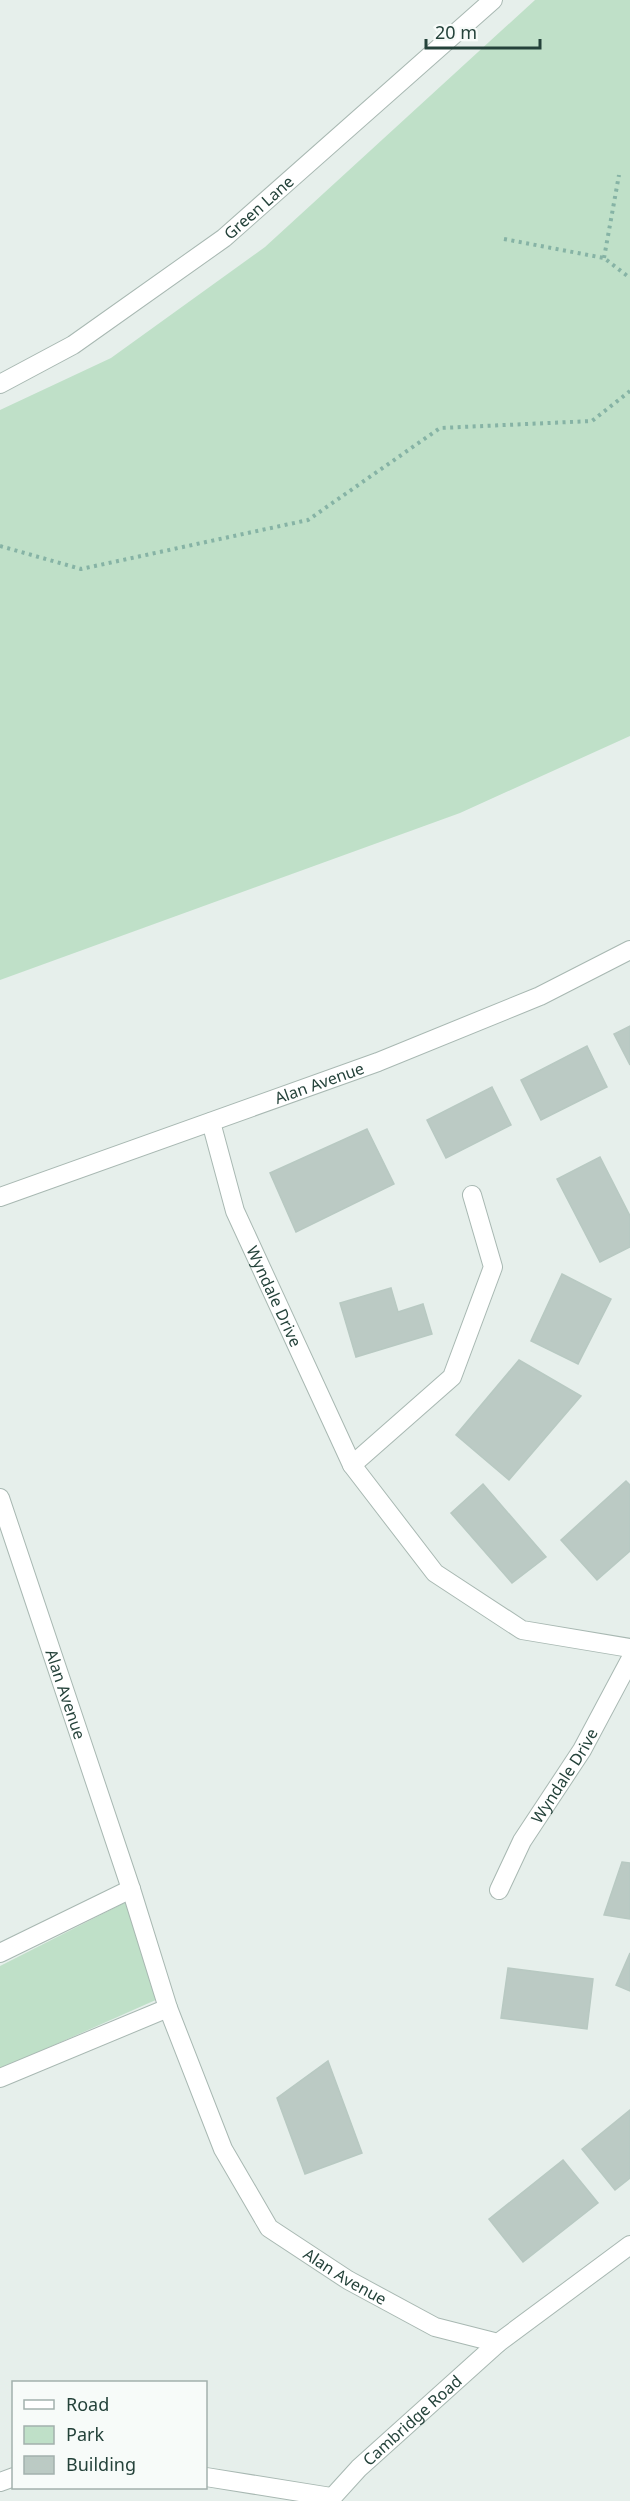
<svg xmlns="http://www.w3.org/2000/svg" width="630" height="2501" font-family="'Noto Sans',sans-serif">
<rect width="100%" height="100%" fill="#e6efeb"/>
<!-- green -->
<g fill="#bfe0c8">
<path d="M535,0H630V736L460,813L0,980V410L111,358L265,247Z"/>
<path d="M128,1901L158,1999L0,2069V1966Z"/>
</g>
<!-- building -->
<g fill="#bbcac4" stroke="#b8c9c2" stroke-width="1.5">
<path d="M630,1026V1065L614,1034Z"/>
<path d="M587,1046L607,1087L541,1120L521,1080Z"/>
<path d="M492,1087L511,1125L446,1158L427,1120Z"/>
<path d="M367,1129L394,1184L296,1232L270,1173Z"/>
<path d="M600,1157L630,1216V1247L600,1262L557,1179Z"/>
<path d="M562,1274L611,1299L578,1364L531,1341Z"/>
<path d="M391,1288L398,1312L423,1304L432,1334L356,1357L340,1303Z"/>
<path d="M519,1360L581,1396L509,1480L456,1435Z"/>
<path d="M626,1481L630,1485V1551L597,1580L561,1540Z"/>
<path d="M483,1484L546,1557L512,1583L451,1513Z"/>
<path d="M622,1862L630,1863V1919L604,1915Z"/>
<path d="M630,1953V1991L616,1985Z"/>
<path d="M508,1968L593,1979L587,2029L501,2018Z"/>
<path d="M328,2061L362,2153L305,2174L277,2098Z"/>
<path d="M630,2110V2178L615,2190L582,2149Z"/>
<path d="M563,2160L598,2203L523,2262L489,2219Z"/>
</g>
<g fill="none" stroke-linecap="round" stroke-linejoin="round">
<!-- minor casing -->
<g stroke="#a8b8b2" stroke-width="20">
<g id="minor">
<path id="s1" d="M0,384L73,345L224,238L493,0"/>
<path id="s2" d="M211,1122L235,1211L352,1465L435,1573L522,1630L630,1648"/>
<path id="s3" d="M0,1197L378,1062L540,996L630,950"/>
<path d="M352,1465L452,1377L493,1267L472,1195"/>
<path id="s4" d="M0,1498L131,1889L168,2008L223,2149L269,2228L348,2280L435,2327L498,2343L630,2245"/>
<path id="s5" d="M499,1890L522,1841L582,1750L630,1660"/>
<path d="M0,1953L131,1889"/>
<path d="M0,2078L168,2008"/>
<path d="M206,2477L331,2497"/>
<path d="M0,2482L14,2477"/>
<path id="s6" d="M329,2501L359,2468L498,2343"/>
</g>
</g>
<!-- path -->
<g stroke="#86b3a5" stroke-width="4" stroke-dasharray="3 4.5" stroke-linecap="butt">
<path d="M504,239L604,258L630,278"/>
<path d="M604,258L619,175"/>
<path d="M0,546L81,569L308,520L440,428L592,421L630,391"/>
</g>
<!-- minor -->
<use href="#minor" stroke="#fff" stroke-width="18"/>
</g>
<g text-anchor="middle" stroke-width="6" stroke-linejoin="round" paint-order="stroke">
<!-- street labels -->
<g font-size="16" fill="#24423a" stroke="#f7fbf9">
<text dy="6" stroke="none"><textPath href="#s1" startOffset="314">Green Lane</textPath></text>
<text dy="6" stroke="none"><textPath href="#s3" startOffset="339">Alan Avenue</textPath></text>
<text dy="6" stroke="none"><textPath href="#s2" startOffset="186">Wyndale Drive</textPath></text>
<text dy="6" stroke="none"><textPath href="#s4" startOffset="207">Alan Avenue</textPath></text>
<text dy="6" stroke="none"><textPath href="#s5" startOffset="132">Wyndale Drive</textPath></text>
<text dy="6" stroke="none"><textPath href="#s4" startOffset="870">Alan Avenue</textPath></text>
<text dy="6" stroke="none"><textPath href="#s6" startOffset="116">Cambridge Road</textPath></text>
</g>
</g>
<!-- legend -->
<rect x="12" y="2381" width="195" height="108" fill="#f7fbf9" stroke="#a3b1ad" stroke-width="1.5"/>
<rect x="24" y="2400" width="30" height="9" fill="#ffffff" stroke="#a3b1ad" stroke-width="1.5"/>
<text x="66" y="2411" font-size="18" fill="#24423a">Road</text>
<rect x="24" y="2426" width="30" height="18" fill="#bfe0c8" stroke="#a3b1ad" stroke-width="1.5"/>
<text x="66" y="2441" font-size="18" fill="#24423a">Park</text>
<rect x="24" y="2456" width="30" height="18" fill="#bbcac4" stroke="#a3b1ad" stroke-width="1.5"/>
<text x="66" y="2471" font-size="18" fill="#24423a">Building</text>
<!-- scale -->
<path d="M426 39v9h114v-9" fill="none" stroke="#24423a" stroke-width="3"/>
<text x="435" y="39" font-size="18" fill="#24423a" stroke="#f7fbf9" stroke-width="4.5" paint-order="stroke">20 m</text>
</svg>
